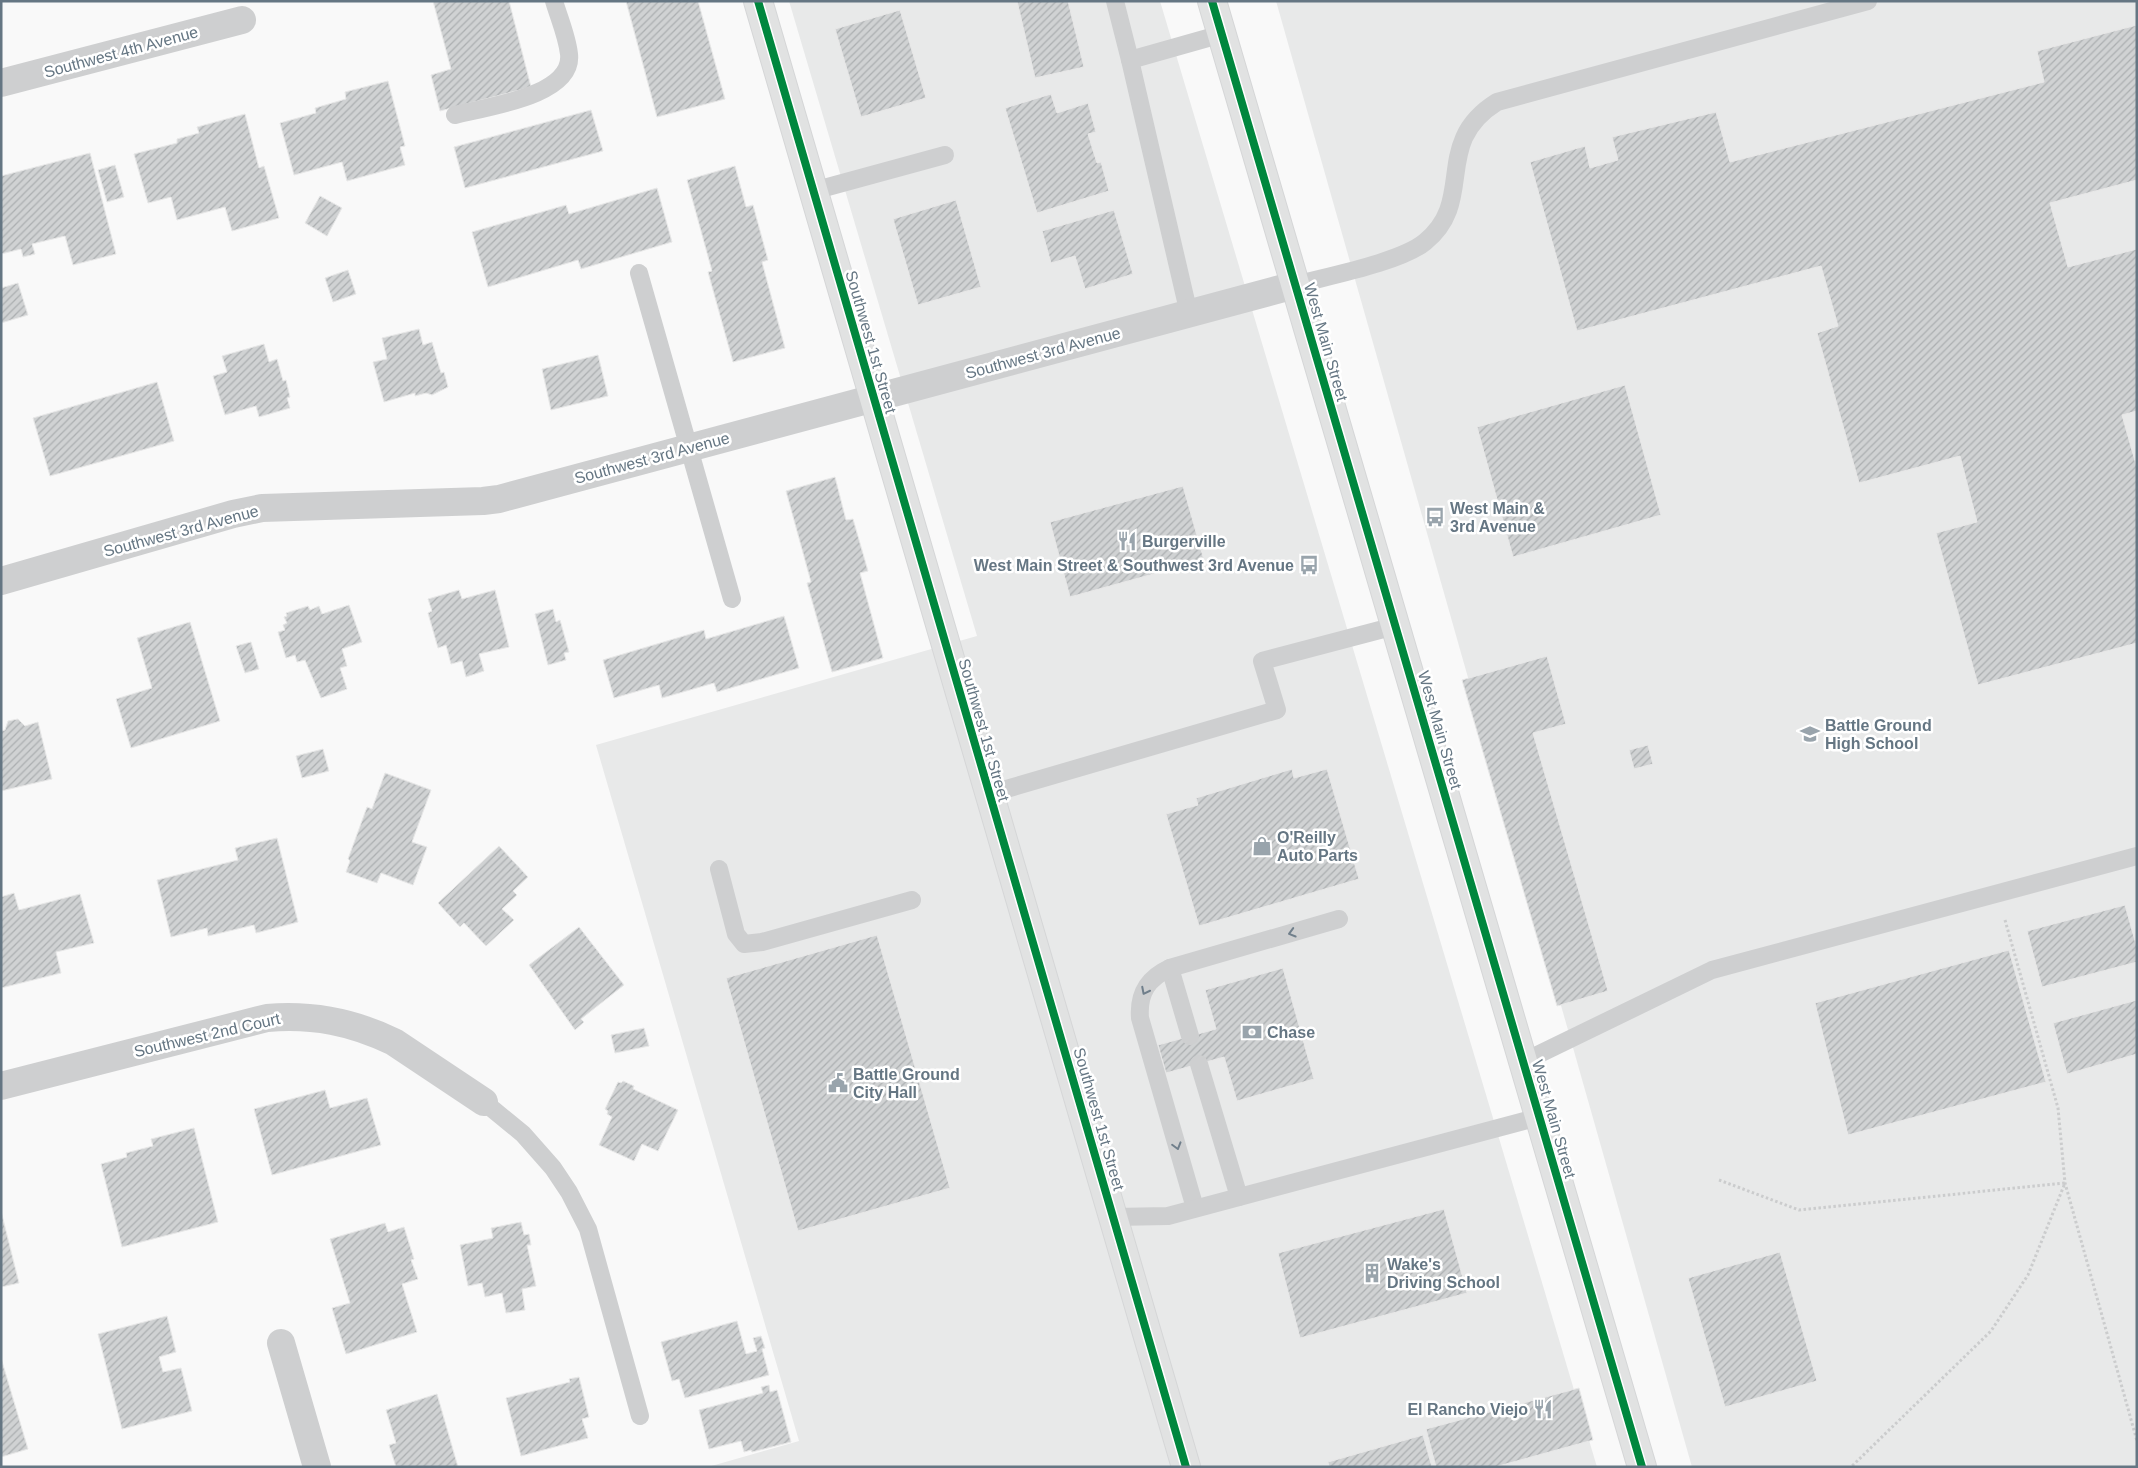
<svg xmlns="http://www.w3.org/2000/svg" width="2138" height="1468" font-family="Arial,sans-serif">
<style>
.built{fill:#e8e9e9}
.building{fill:url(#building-hatch);stroke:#e8e8e8}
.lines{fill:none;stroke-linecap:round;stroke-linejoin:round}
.secondary-casing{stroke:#d5d6d7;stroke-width:30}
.path{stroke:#cbcccd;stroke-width:3;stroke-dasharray:2.5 2.5;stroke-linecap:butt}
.lane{stroke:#cecfd0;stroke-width:18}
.street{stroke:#cecfd0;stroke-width:28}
.secondary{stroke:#e1e2e2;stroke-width:28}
.cycleway-casing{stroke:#fff;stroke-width:11}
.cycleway{stroke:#00873e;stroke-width:8}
.oneway{stroke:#707f8b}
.labels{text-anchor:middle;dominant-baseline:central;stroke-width:5;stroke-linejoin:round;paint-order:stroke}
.street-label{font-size:16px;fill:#657683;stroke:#fff}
.poi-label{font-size:16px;font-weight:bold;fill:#657683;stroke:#fff;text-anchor:start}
</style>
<defs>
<pattern id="building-hatch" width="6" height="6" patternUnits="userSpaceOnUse" patternTransform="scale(1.25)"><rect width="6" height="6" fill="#d0d2d3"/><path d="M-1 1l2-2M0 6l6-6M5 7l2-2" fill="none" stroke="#acafb1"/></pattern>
</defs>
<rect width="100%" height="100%" fill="#f9f9f9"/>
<!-- built -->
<g class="built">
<polygon points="789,1 1160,1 1597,1467 708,1467 799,1441 596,745 977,636"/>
<polygon points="1276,1 2137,1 2137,1467 1692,1467"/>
</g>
<!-- building -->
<g class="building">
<polygon points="433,1 509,1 531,87 440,111 431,75 451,69"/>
<polygon points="626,1 698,1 725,99 657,117"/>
<polygon points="1017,1 1068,1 1084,67 1035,78"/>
<polygon points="900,10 926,98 861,117 835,29"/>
<polygon points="2137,25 2137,180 2050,203 2068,267 2137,249 2137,411 2122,415 2137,468 2137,643 1978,685 1936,533 1977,522 1960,456 1859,483 1817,333 1838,326 1821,266 1577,331 1530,162 1585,146 1590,168 1618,160 1612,137 1716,112 1730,162 2044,82 2037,51"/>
<polygon points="388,81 405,146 400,147 405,165 347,181 342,162 294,175 280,123 316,113 315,108 346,99 345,92"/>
<polygon points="1051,94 1057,113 1088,103 1096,132 1088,134 1097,163 1101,162 1109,191 1037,213 1005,108"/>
<polygon points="591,110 603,151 465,188 454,147"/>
<polygon points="245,114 259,168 264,166 279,218 232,231 225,207 177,220 171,197 148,203 134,154 177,143 177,139 199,133 197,127"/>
<polygon points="90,153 116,254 73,265 65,236 32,244 35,254 23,257 21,249 1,254 1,176"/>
<polygon points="115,165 124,197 107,202 98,170"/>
<polygon points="735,166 746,207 753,205 768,260 762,262 785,348 733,362 708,272 712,271 687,180"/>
<polygon points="657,188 672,242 581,269 578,260 488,287 472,232 566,205 569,214"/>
<polygon points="320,196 342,208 327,236 305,223"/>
<polygon points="956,200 981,287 918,305 893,219"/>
<polygon points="1114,210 1133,274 1085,289 1075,256 1051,263 1042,231"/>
<polygon points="348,270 356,294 333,302 325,278"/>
<polygon points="18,283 28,315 1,323 1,288"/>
<polygon points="419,329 423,345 432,342 441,373 444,372 448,387 432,395 426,393 415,396 415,393 384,402 373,362 387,359 382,338"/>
<polygon points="264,344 269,362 277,359 283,381 286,380 290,397 287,398 290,408 259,417 256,406 225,415 213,376 227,372 222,356"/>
<polygon points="598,355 608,396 551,410 542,369"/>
<polygon points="157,382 174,441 50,476 33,418"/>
<polygon points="1625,385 1661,515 1513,557 1477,427"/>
<polygon points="835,477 846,520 853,519 868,571 860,573 883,658 832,672 807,583 811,582 786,491"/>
<polygon points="1183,486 1204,560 1070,597 1050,522"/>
<polygon points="459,590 462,599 495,590 509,647 479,654 484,671 466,677 462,661 451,664 446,645 438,648 428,613 432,611 428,599"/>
<polygon points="349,605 362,642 342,649 347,666 340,668 347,689 321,698 305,660 297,662 295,655 286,658 278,632 285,630 283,625 287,623 284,617 287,616 286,613 308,606 310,610 319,606 322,614"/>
<polygon points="553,609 556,622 560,620 569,652 564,653 566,660 548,665 535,614"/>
<polygon points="784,616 799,668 717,692 714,683 662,698 659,685 614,698 603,660 704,630 706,639"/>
<polygon points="190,622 220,721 131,748 116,699 152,688 137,638"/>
<polygon points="251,642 259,669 245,673 236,646"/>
<polygon points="1547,656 1566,724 1533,733 1608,991 1557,1006 1462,680"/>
<polygon points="18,719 25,726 38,722 52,779 1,791 1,731 5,730 8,721"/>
<polygon points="1648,745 1653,764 1634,769 1629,750"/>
<polygon points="323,749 329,771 302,778 296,756"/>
<polygon points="1292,769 1294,778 1327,769 1359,879 1199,926 1166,814 1198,805 1196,798"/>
<polygon points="385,773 431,790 412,842 427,847 413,885 381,873 377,883 346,872 350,861 348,859 367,807 372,809"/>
<polygon points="277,838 298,922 256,933 254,925 208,936 207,928 171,937 157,880 238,860 235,848"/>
<polygon points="499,846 528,877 513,891 517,895 502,909 514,920 486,946 464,923 460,927 438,903"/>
<polygon points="14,893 19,910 80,894 94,943 56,952 61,973 1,988 1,897"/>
<polygon points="2125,905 2137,948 2137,962 2042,987 2027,931"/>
<polygon points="579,927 624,985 581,1019 584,1022 575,1030 529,965"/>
<polygon points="877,935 950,1188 798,1231 726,978"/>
<polygon points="2009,950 2046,1082 1848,1135 1815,1003"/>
<polygon points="1283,968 1314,1079 1237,1101 1224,1057 1166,1073 1158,1045 1216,1029 1205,990"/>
<polygon points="2137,1000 2137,1054 2067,1074 2053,1023"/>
<polygon points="644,1028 649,1046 615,1053 611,1035"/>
<polygon points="623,1081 634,1086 633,1089 678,1110 658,1151 642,1144 634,1161 599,1145 612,1117 607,1114 608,1111 605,1109 618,1082 621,1083"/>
<polygon points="325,1090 330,1108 367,1098 381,1145 272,1175 254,1109"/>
<polygon points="194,1128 218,1222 122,1247 101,1164 127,1157 126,1153 153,1146 151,1139"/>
<polygon points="1444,1209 1467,1293 1300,1338 1278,1253"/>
<polygon points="1,1211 19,1283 1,1287"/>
<polygon points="521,1222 524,1235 529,1234 531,1245 527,1245 536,1286 522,1289 525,1310 506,1313 502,1293 485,1297 482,1283 468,1286 460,1245 493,1238 491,1228"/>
<polygon points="385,1223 388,1232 404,1227 414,1259 411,1260 418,1279 402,1284 417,1332 346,1354 332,1308 350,1303 330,1239"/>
<polygon points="1780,1252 1817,1381 1725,1407 1688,1278"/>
<polygon points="167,1316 176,1352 159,1357 163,1372 181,1368 192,1411 122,1429 98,1334"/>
<polygon points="737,1321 746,1354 757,1351 753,1338 761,1336 765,1348 762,1349 769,1375 685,1398 679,1379 672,1381 661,1342"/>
<polygon points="1,1358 28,1449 1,1457"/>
<polygon points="579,1377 589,1417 582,1419 588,1438 521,1456 506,1398 570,1382 569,1379"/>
<polygon points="769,1385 770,1392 777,1390 791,1442 752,1452 751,1450 744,1452 741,1441 709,1449 699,1410 763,1393 761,1387"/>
<polygon points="1579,1388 1593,1440 1495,1467 1436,1467 1426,1429"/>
<polygon points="437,1394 458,1467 396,1467 389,1445 396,1443 386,1410"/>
<polygon points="1423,1435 1432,1467 1329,1467 1328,1462"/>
</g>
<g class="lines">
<defs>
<g id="secondary">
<polyline points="758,1 1186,1467"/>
<polyline points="1212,1 1642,1467"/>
</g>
</defs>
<!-- secondary casing -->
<use href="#secondary" class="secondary-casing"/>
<!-- path -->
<g class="path">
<polyline points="2005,920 2058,1108 2065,1183 2137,1441"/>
<polyline points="1719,1180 1799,1210 2065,1183 2028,1275 1991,1331 1851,1467"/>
</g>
<!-- lane -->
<g class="lane">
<polyline points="1115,1 1130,60"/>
<path d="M455,115C486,107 574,96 569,54C567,36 559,18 554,1"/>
<polyline points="813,191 945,155"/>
<polyline points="639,273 732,599"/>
<path d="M1295,285C1328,276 1401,262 1425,242C1477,200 1431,143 1497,102L1868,1"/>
<polyline points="1189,314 1130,60 1222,34"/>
<polyline points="989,794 1277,710 1262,661 1395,626"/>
<polyline points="719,869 736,934 744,944 762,942 912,900"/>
<polyline points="1170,968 1190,1036"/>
<polyline points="1523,1062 1712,970 2137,856"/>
<polyline points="1199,1064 1239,1197"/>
<polyline points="484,1102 523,1134 553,1168 569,1192 588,1229 640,1416"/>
<path d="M1195,1208L1140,1018C1138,993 1148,978 1170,968L1339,919"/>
<polyline points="1114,1217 1168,1216 1539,1117"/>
</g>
<!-- street -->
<g class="street">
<polyline points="1,83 242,20"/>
<polyline points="1,581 233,514 262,508 483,501 499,499 1295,285"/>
<path d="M1,1086L267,1018C313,1014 353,1022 394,1042L484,1102"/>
<polyline points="281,1343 317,1467"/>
</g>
<!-- secondary -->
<use href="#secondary" class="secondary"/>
<defs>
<g id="cycleway">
<polyline points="758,1 1186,1467"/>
<polyline points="1212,1 1642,1467"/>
</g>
</defs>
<!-- cycleway casing -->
<use href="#cycleway" class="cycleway-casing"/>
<!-- cycleway -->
<use href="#cycleway" class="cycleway"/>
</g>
<!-- one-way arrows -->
<defs><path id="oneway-chevron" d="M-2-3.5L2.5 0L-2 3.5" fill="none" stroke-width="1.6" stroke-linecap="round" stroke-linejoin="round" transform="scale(1.25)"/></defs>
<g class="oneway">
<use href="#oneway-chevron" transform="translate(1292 933) rotate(164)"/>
<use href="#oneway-chevron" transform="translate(1145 991) rotate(117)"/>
<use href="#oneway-chevron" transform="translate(1177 1146) rotate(74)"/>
</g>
<!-- icons -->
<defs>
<symbol id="bus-bare" viewBox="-9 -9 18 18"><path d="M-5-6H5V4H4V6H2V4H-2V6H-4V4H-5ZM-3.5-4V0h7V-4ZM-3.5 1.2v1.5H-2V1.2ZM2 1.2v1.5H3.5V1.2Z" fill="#99a4ac" stroke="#fff" stroke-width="2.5" paint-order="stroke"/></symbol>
<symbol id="restaurant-bare" viewBox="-9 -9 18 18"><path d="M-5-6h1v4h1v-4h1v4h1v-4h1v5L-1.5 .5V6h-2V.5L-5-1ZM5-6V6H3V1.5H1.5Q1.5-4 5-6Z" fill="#99a4ac" stroke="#fff" stroke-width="2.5" paint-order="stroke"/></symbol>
<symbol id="school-bare" viewBox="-9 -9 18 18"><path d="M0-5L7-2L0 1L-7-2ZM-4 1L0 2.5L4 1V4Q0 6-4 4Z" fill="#99a4ac" stroke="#fff" stroke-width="2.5" paint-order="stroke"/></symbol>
<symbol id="shop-bare" viewBox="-9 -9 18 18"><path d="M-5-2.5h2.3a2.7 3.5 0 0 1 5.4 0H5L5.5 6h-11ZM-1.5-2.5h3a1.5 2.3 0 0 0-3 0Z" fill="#99a4ac" stroke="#fff" stroke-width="2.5" paint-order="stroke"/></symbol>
<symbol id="bank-bare" viewBox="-9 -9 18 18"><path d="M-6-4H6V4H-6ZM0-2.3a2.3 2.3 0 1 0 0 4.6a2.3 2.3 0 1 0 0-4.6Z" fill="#99a4ac" stroke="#fff" stroke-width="2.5" paint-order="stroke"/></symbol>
<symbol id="civic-bare" viewBox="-9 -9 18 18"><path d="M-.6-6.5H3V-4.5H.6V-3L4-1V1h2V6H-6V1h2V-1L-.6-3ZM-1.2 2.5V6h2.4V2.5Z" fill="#99a4ac" stroke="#fff" stroke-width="2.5" paint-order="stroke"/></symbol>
<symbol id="building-bare" viewBox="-9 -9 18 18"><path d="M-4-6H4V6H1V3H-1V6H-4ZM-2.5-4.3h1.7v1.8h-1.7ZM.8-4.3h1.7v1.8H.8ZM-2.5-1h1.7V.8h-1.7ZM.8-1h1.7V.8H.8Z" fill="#99a4ac" stroke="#fff" stroke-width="2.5" paint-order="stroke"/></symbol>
</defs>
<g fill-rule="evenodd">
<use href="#bus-bare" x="1421" y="503" width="28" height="28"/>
<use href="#restaurant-bare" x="1113" y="527" width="28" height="28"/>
<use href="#bus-bare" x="1295" y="551" width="28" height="28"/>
<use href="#school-bare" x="1796" y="720" width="28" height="28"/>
<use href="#shop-bare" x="1248" y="832" width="28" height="28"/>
<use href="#bank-bare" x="1238" y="1018" width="28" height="28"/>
<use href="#civic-bare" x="824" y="1069" width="28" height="28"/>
<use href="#building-bare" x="1358" y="1259" width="28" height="28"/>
<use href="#restaurant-bare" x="1529" y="1395" width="28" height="28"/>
</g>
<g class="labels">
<!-- street labels -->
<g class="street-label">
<text transform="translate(121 52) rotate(-15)">Southwest 4th Avenue</text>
<text transform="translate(871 342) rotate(74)">Southwest 1st Street</text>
<text transform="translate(1326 342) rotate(74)">West Main Street</text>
<text transform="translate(1043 353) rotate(-15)">Southwest 3rd Avenue</text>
<text transform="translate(652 458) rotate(-15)">Southwest 3rd Avenue</text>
<text transform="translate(181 531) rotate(-15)">Southwest 3rd Avenue</text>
<text transform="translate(984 730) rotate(74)">Southwest 1st Street</text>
<text transform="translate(1440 730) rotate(74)">West Main Street</text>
<text transform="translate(207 1035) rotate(-13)">Southwest 2nd Court</text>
<text transform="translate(1099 1119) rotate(74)">Southwest 1st Street</text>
<text transform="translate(1554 1119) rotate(74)">West Main Street</text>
</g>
<!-- poi labels -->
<g class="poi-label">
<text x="1450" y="508">West Main &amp;<tspan x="1450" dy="18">3rd Avenue</tspan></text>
<text x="1142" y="541">Burgerville</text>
<text x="1294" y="565" text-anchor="end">West Main Street &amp; Southwest 3rd Avenue</text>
<text x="1825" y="725">Battle Ground<tspan x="1825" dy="18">High School</tspan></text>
<text x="1277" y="837">O'Reilly<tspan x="1277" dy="18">Auto Parts</tspan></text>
<text x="1267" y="1032">Chase</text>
<text x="853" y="1074">Battle Ground<tspan x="853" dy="18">City Hall</tspan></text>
<text x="1387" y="1264">Wake's<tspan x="1387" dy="18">Driving School</tspan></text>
<text x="1528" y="1409" text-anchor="end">El Rancho Viejo</text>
</g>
</g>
<!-- border -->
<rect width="2138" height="1468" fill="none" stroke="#657683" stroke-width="5"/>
</svg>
